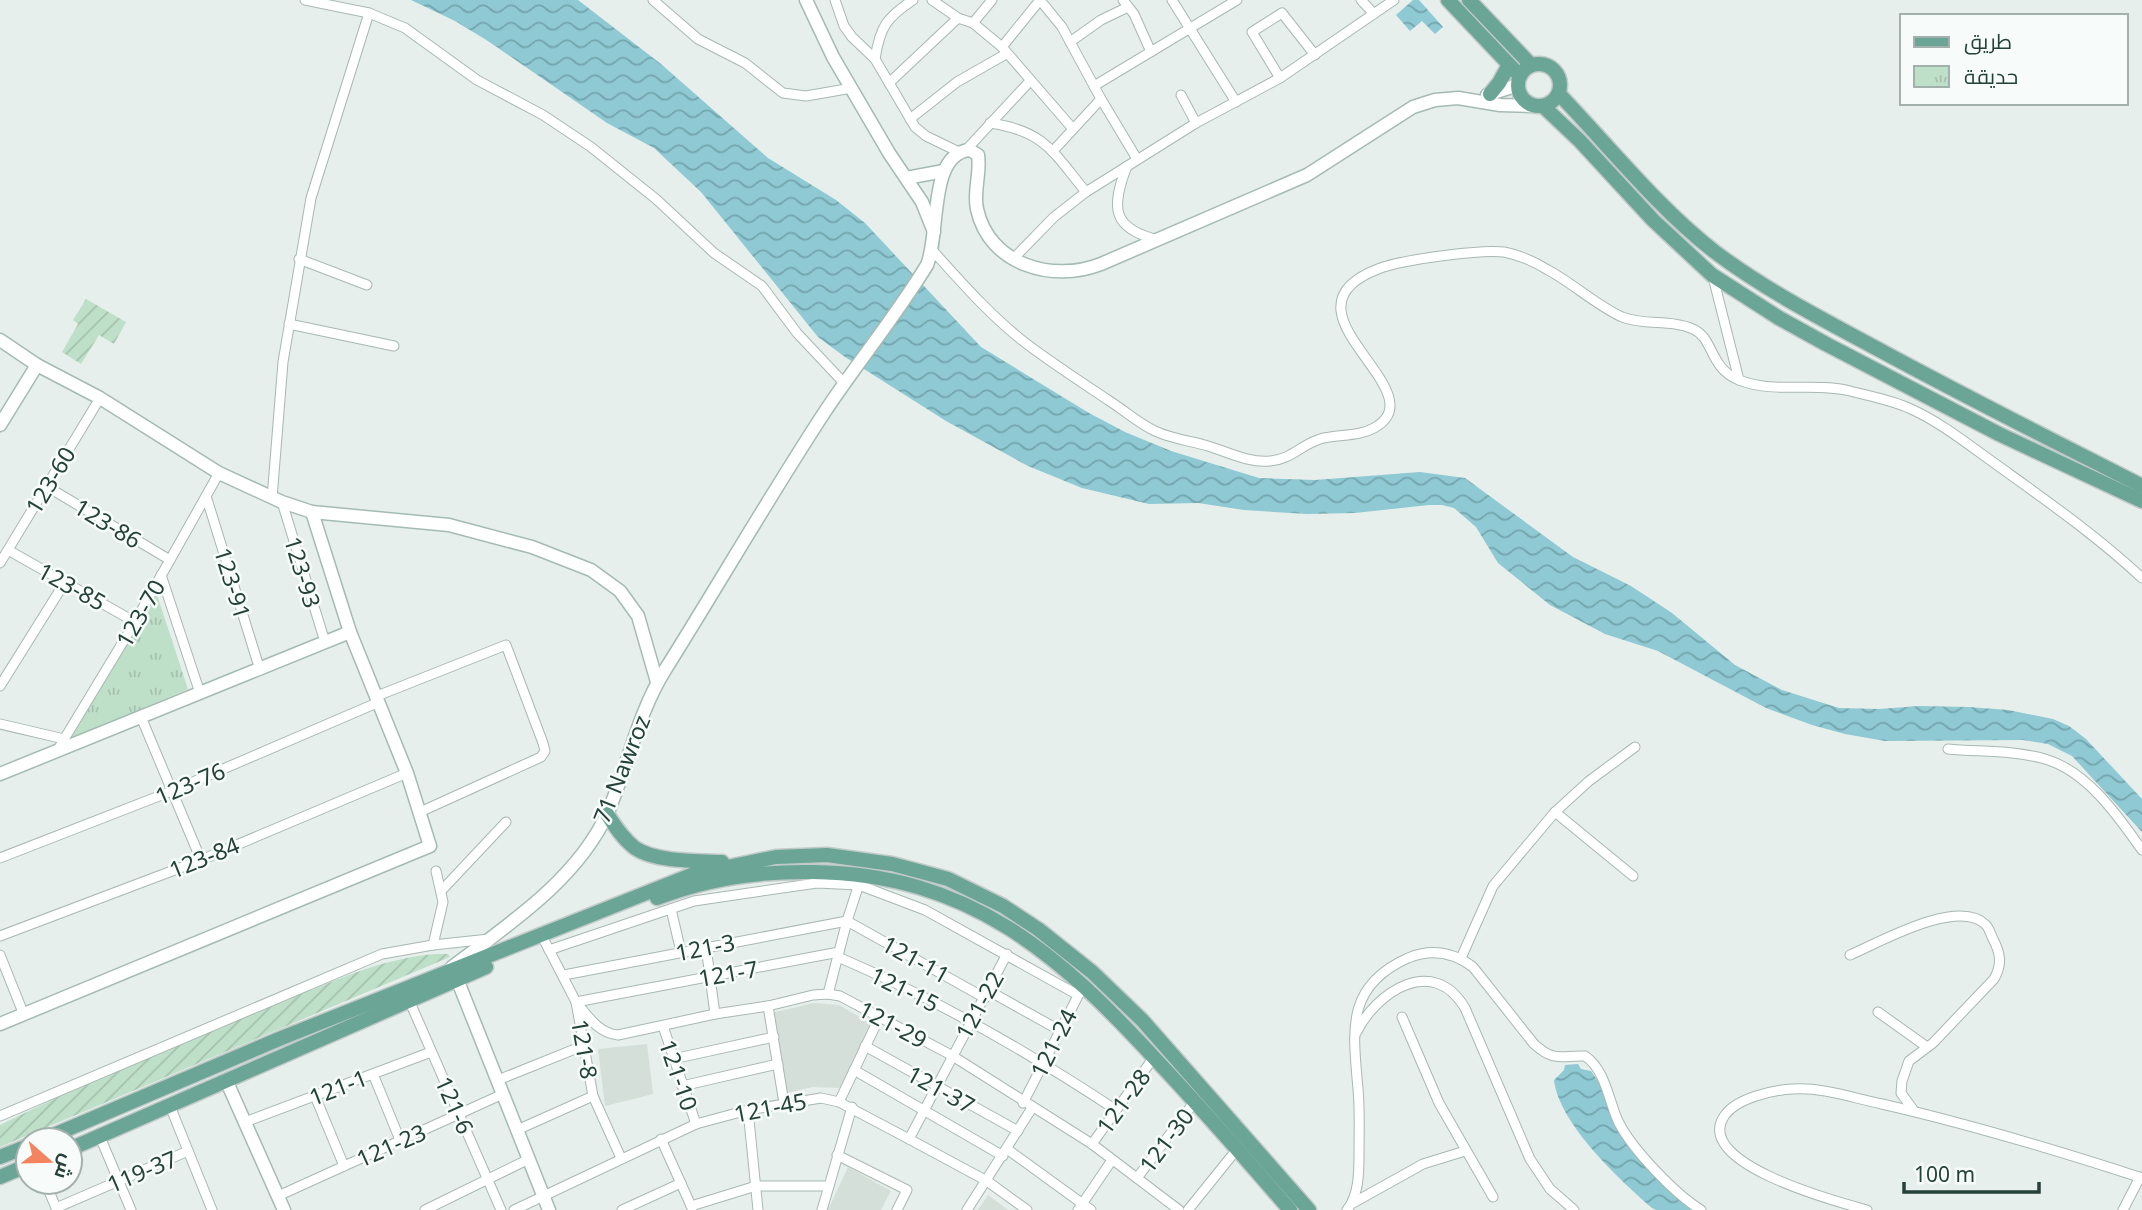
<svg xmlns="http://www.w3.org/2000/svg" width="2142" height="1210" font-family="'Noto Sans',Cairo,sans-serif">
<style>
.built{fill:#d4dfda}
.park{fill:url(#park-tufts)}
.garden{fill:url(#garden-furrows)}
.water{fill:url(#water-waves)}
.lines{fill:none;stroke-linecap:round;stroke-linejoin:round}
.street-casing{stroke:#a8b8b2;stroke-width:11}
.secondary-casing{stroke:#a4bbb3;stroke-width:15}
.primary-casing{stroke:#c2cac8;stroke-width:17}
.street{stroke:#fff;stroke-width:9}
.secondary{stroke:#fff;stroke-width:12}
.primary{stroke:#6aa596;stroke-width:14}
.labels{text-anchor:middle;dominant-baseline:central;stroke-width:5;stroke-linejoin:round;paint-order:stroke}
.street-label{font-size:23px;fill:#24423a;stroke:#f7fbf9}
</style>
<defs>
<pattern id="park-tufts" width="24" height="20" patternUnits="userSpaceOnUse" patternTransform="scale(1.75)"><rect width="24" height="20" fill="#bfe0c8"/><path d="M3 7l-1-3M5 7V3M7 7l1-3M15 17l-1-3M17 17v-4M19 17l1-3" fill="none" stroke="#a4c1ad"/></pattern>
<pattern id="garden-furrows" width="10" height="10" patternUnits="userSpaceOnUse" patternTransform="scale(1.75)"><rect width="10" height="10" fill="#bfe0c8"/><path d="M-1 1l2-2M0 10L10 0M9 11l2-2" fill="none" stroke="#a4c1ad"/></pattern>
<pattern id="water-waves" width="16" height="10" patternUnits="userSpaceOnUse" patternTransform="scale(1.75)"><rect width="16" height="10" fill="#8ec9d4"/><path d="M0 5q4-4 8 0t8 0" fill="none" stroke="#74a5ad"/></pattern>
</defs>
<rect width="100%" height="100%" fill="#e6efeb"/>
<!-- built -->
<g class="built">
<polygon points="814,1003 839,1005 870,1023 841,1088 813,1087 786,1093 771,1013"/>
<polygon points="647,1044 653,1094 605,1106 598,1049"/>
<polygon points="848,1167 891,1191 881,1210 828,1210"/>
<polygon points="988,1195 1008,1210 978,1210"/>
</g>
<!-- park -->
<polygon class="park" points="157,595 188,689 70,739"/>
<!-- garden -->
<g class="garden">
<polygon points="86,299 126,322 114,344 99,335 81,364 62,352 78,324 73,320"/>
<path d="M435,954H448L450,957L0,1147V1125C95,1078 194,1034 293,997C340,979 384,958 435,954Z"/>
</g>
<!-- water -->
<g class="water">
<polygon points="411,0 578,0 661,64 768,158 836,200 865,223 981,347 1089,413 1125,432 1171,451 1259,478 1315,480 1420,472 1465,478 1573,557 1631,586 1672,613 1735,665 1782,690 1839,708 1879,709 1919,706 1969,707 2008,710 2053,719 2069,726 2086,739 2142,799 2142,832 2072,756 2048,744 2023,740 1885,741 1845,734 1812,725 1766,708 1658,651 1605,634 1550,605 1498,563 1476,527 1454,508 1442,505 1429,505 1355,513 1307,514 1244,510 1198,503 1149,504 1082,488 1028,466 946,421 845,357 818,337 701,192 654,148 607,123 488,41 455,21"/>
<polygon points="1413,0 1419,0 1443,27 1435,34 1422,21 1410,31 1396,15"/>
<path d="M1578,1064L1581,1069L1591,1071C1611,1098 1622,1132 1641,1160C1654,1179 1673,1195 1691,1210H1656L1652,1208C1620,1180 1559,1124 1554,1080L1564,1070L1565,1065Z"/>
</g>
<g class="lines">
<defs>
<g id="street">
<polyline points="305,0 369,13 405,28 477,80 543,115 591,147 656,199 714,253 762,286 797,333 844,383"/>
<polyline points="653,0 698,39 745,63 783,93 806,96 852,88"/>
<polyline points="835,0 844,26 852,37 875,59 915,127 926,136 959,152"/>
<polyline points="932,0 958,18 973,23 1002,47 1073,129"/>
<polyline points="1040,0 1062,27 1101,99 1137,159"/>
<polyline points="1123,0 1134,14 1151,52"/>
<polyline points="1172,0 1236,102"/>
<polyline points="1361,0 1374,14"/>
<polyline points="973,23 992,0"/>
<polyline points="1070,42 1101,20 1128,7"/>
<polyline points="1002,47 1040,0"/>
<path d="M875,59C880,27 886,18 913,0"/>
<polyline points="1280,78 1252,32 1282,13 1315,55"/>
<polyline points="889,83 958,18"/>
<polyline points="1094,86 1237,0"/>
<polyline points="1181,95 1196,123"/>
<polyline points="910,119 957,82 1006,54"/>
<path d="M990,123C1045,131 1053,152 1086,192"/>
<polyline points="966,150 1030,81"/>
<polyline points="1053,151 1101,99"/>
<path d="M1127,166C1111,207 1111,229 1159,240"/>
<path d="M933,251C962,283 990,315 1023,341C1050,362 1080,381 1108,400C1124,410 1138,423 1155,431C1172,439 1191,441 1208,446C1228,452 1248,463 1270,461C1292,459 1301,445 1320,439C1338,434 1358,437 1374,428C1441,391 1269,311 1378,269C1400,260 1481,249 1504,252C1520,255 1535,262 1548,270C1574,284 1596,305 1622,317C1644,326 1671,319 1693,329C1714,338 1709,368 1739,380C1774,394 1814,382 1850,391C1869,396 1892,400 1911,409C1942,423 1970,446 1997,465C2047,501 2097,536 2142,578"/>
<polyline points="299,259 367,285"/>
<polyline points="1013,259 1054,217 1086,192 1196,123 1280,78 1394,0"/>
<polyline points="1713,277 1739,380"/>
<polyline points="289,324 394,346"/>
<polyline points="46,486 170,560"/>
<polyline points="206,496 260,670"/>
<polyline points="272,498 283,362 311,198 369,13"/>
<polyline points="282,502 325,642"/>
<polyline points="8,550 135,622"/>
<polyline points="0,563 100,398"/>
<polyline points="161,575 200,693"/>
<polyline points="0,686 65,582"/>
<polyline points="377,696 506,645 543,743 545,751 541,757 420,812"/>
<polyline points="141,717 201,860"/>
<polyline points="0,724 64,739"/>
<path d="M1948,749C1979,752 2014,750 2045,759C2087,771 2118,816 2142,850"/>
<polyline points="57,751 135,622 219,473"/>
<polyline points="1555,812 1633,876"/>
<polyline points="0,858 172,791 379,702"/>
<polyline points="442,890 506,822"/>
<polyline points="671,909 681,952"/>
<polyline points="0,936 201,860 407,773"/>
<polyline points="545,942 576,1002 593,1096 621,1158"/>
<polyline points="433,945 443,902 436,871"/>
<polyline points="706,947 715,1014"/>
<polyline points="549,950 694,901 817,883 859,885 925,910 1078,995"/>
<path d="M839,952L576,1002C588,1016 598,1033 618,1035L715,1014L768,1006L813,995L828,994L840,996L951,1055L1092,1144L1179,1210"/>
<polyline points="0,955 24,1015"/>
<path d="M1850,955C1880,942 1959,897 1986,925C1989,928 1991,935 1993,939C2001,954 2002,965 1994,979L1933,1043L1909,1061L1902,1081L1901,1093L1914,1111"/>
<path d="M838,957C936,999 1027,1051 1116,1110"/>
<polyline points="1461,958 1493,886 1555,812 1589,781 1635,747"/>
<polyline points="564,975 847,921 985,998"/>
<polyline points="989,991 1059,1030"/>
<polyline points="828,994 847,921 860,881"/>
<polyline points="409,1000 501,1210"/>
<polyline points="768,1006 784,1103"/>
<polyline points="1878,1012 1927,1047"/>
<polyline points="1402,1017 1439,1103 1493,1197"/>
<polyline points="663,1026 696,1124"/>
<path d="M1356,1033C1376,992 1433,954 1465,1008L1530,1159L1550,1189L1574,1210"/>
<polyline points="865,1046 1018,1131"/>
<polyline points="673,1059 774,1037"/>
<polyline points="854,1070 1003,1156"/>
<polyline points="373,1074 400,1140"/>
<polyline points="498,1080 585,1045"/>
<polyline points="682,1086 778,1064"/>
<polyline points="315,1096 344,1166"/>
<polyline points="839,1102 880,1016"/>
<polyline points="1023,1103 1080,992"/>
<polyline points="170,1106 212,1210"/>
<polyline points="748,1110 758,1210"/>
<polyline points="0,1116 382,954 433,945 489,939"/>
<polyline points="245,1122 431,1052"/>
<polyline points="517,1130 593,1096"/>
<polyline points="100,1137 131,1210"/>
<polyline points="661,1139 692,1208"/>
<polyline points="909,1139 1007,954"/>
<polyline points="1092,1144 1154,1057"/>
<polyline points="1007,1149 1091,1210"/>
<polyline points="837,1155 907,1190 897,1210"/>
<polyline points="1137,1178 1195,1101"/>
<polyline points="45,1182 57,1210"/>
<polyline points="278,1196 503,1094"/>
<polyline points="1353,1203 1423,1164 1465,1151"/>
<polyline points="691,1206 756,1186 829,1186"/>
<polyline points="56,1208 188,1151"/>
<polyline points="425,1210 529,1159"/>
<polyline points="514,1210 696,1124 748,1110 821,1098 839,1102 909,1139 987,1181 1027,1210"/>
<polyline points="622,1210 681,1183"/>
<polyline points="822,1210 852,1107"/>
<polyline points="967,1210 1032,1108"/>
<polyline points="1078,1210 1112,1160"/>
<polyline points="1188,1210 1238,1148"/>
<path d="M1347,1210C1359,1195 1359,1172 1359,1154C1359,1132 1360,1111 1358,1089C1353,1031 1345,986 1408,958C1432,948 1453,952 1473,967L1534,1044C1555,1063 1561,1055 1585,1056C1606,1070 1609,1103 1619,1123C1633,1150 1675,1194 1701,1210"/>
<path d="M1867,1210C1838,1202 1690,1163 1725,1115C1737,1098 1773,1090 1793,1089C1822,1087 1853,1098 1882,1104C1969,1124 2056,1150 2142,1178"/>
<polyline points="2123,1210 2140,1177"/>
</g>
<g id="secondary">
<polyline points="806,0 833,57 889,153 922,202 934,232"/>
<polyline points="1487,95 1518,85"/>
<polyline points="906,178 944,171"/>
<polyline points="0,340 37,365 100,398 219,473 282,502 312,512 449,525 532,547 591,570 620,591 638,616 657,682"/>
<polyline points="0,425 37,365"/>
<polyline points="0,774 350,632"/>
<path d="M452,967C508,925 578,879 608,812C628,765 638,713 665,670C719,584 769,497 824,413C857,363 896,316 927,265C940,235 928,153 970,150L978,155C981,173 973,191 977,209C989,265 1053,283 1101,264L1307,175L1413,107L1435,100L1458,98L1500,105L1537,106"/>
<polyline points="457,979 549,1210"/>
<polyline points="0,1024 430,846 407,773 350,632 312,512"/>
<polyline points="226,1080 284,1210"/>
</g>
<g id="primary">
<polyline points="1448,0 1520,76"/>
<polyline points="1469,0 1531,65"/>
<circle cx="1539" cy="85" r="21"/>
<polyline points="1490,94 1499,83 1509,65"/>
<path d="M1559,94C1608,145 1659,209 1715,252C1764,289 1820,318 1874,347C1962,395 2052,440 2142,486"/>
<polyline points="1543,106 1580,141 1653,220 1712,275 1779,318 1826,344 1999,434 2142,501"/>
<path d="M607,814C615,826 623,839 635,848C655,862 698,861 722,862"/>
<path d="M657,898C706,879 761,871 813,872C970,874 1059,954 1159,1063C1204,1111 1247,1160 1290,1210"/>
<polyline points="42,1140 279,1039 694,874 776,857 827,855 892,864 948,879 1003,906 1038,929 1092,972 1142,1020 1309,1210"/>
<polyline points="70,1149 486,967"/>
<polyline points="0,1157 28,1146"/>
<polyline points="0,1177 28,1165"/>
</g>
</defs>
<!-- street casing -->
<use href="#street" class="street-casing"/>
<!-- secondary casing -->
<use href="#secondary" class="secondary-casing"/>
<!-- primary casing -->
<use href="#primary" class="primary-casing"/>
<!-- street -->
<use href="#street" class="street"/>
<!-- secondary -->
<use href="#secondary" class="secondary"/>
<!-- primary -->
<use href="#primary" class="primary"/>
</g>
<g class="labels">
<!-- street labels -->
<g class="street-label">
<text transform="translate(50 480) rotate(-59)">123-60</text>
<text transform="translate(108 523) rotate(31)">123-86</text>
<text transform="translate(303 572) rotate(73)">123-93</text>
<text transform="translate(233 583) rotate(73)">123-91</text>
<text transform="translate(72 586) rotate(29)">123-85</text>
<text transform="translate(140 613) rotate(-60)">123-70</text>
<text transform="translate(621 769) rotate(-68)">71 Nawroz</text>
<text transform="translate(190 783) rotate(-23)">123-76</text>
<text transform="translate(204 857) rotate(-22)">123-84</text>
<text transform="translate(705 947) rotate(-11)">121-3</text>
<text transform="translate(916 959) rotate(29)">121-11</text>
<text transform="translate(728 973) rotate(-10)">121-7</text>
<text transform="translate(905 989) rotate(26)">121-15</text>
<text transform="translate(979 1005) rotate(-61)">121-22</text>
<text transform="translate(893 1024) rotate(28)">121-29</text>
<text transform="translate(1053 1043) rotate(-63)">121-24</text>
<text transform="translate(585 1049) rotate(80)">121-8</text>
<text transform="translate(679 1075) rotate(71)">121-10</text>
<text transform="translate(338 1087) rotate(-21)">121-1</text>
<text transform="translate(941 1089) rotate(29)">121-37</text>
<text transform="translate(1123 1101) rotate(-54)">121-28</text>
<text transform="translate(455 1105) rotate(66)">121-6</text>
<text transform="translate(770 1107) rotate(-11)">121-45</text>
<text transform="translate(1166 1140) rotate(-53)">121-30</text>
<text transform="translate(391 1145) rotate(-24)">121-23</text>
<text transform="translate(142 1171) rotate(-23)">119-37</text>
</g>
</g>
<!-- legend -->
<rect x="1900" y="14" width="228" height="91" fill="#f7fbf9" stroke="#a3b1ad" stroke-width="2"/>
<rect x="1914" y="37" width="35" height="10" fill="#6aa596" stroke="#a3b1ad" stroke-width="2"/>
<text x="1964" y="49" font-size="21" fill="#24423a">طريق</text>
<rect x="1914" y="66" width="35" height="21" fill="url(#park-tufts)" stroke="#a3b1ad" stroke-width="2"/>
<text x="1964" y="84" font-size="21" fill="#24423a">حديقة</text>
<!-- north arrow -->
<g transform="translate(49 1161) rotate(110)"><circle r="33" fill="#f7fbf9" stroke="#a3b1ad" stroke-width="2"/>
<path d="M0-5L12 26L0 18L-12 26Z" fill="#f4845f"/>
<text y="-10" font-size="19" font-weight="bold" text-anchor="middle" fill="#24423a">ش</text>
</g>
<!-- scale -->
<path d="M1904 1182v10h135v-10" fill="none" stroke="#24423a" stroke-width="3.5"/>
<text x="1914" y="1182" font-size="21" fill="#24423a" stroke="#f7fbf9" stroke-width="5" paint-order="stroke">100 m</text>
</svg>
